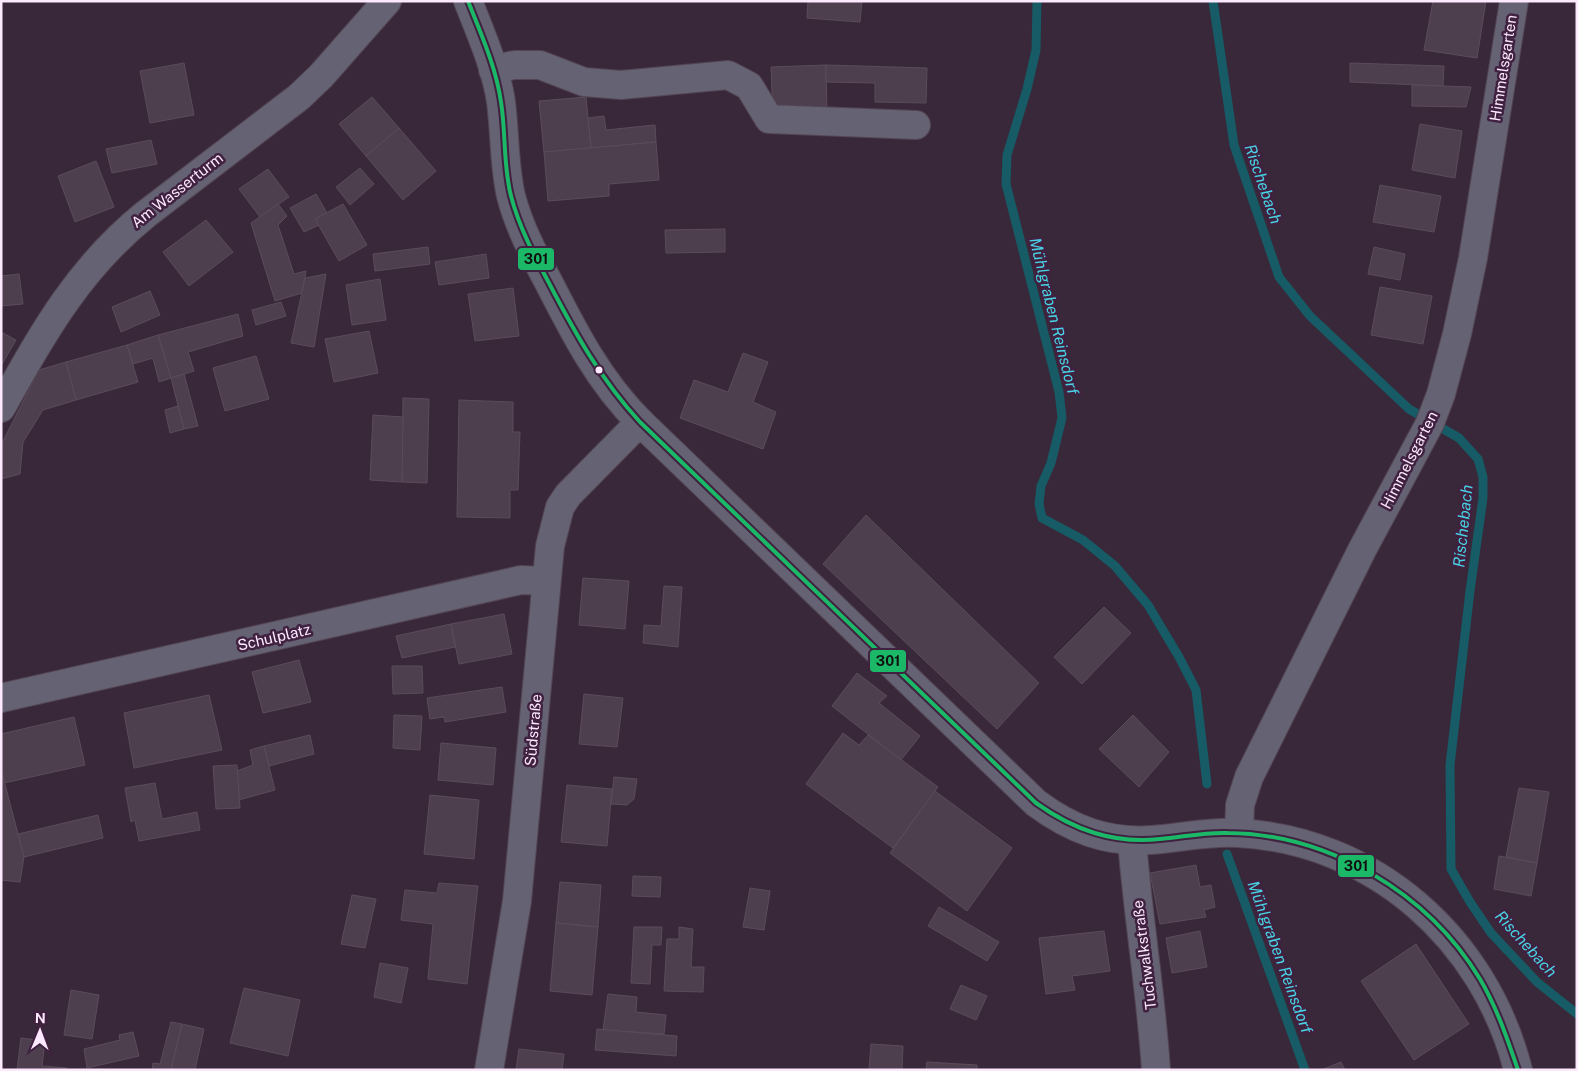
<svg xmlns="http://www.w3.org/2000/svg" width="1578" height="1071" font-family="'Public Sans',sans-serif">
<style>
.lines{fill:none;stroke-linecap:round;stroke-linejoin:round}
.stream{stroke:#165b65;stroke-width:9}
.building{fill:#4d3f4d;stroke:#5b4c5b}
.minor-casing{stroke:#534553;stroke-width:30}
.minor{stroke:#646273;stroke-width:28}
.bus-1-casing{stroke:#402140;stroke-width:8}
.bus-1{stroke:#1ab867;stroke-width:4}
.bus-dot{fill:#fde9fd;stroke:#402140;stroke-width:2}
.labels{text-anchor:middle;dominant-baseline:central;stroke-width:5;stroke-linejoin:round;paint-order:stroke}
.street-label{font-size:15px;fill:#fde9fd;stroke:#402140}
.water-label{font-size:16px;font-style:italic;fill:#48d3e4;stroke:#402140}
.line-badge{stroke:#402140;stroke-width:2}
.pale-badge-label{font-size:14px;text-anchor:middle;font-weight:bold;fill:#111}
</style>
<rect width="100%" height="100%" fill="#392839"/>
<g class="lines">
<!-- stream -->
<g class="stream">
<polyline points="1037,1 1036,50 1027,89 1007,155 1006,184 1059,392 1062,418 1051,463 1041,486 1039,504 1042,518 1083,540 1115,566 1148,605 1179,657 1196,690 1207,784"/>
<polyline points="1213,1 1234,145 1279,277 1310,316 1409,409 1459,438 1478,459 1483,477 1483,498 1470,591 1450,765 1451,869 1470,902 1491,933 1537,982 1577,1014"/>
<polyline points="1227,854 1305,1070"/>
</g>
</g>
<!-- building -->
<g class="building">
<polygon points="808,1 862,1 860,22 807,18"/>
<polygon points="1433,1 1486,1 1477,58 1424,50"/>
<polygon points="184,63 194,115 150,123 140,71"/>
<polygon points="1350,63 1444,66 1443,86 1350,82"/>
<polygon points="826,65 827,113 773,114 771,67"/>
<polygon points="826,65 927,68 926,103 875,102 875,83 826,82"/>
<polygon points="1412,85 1443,86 1471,87 1466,107 1412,106"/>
<polygon points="372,97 399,128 366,156 339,124"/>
<polygon points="586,97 591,148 544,152 539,101"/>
<polygon points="604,116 606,130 655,125 656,142 591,148 588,118"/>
<polygon points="1420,124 1462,131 1455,178 1412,170"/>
<polygon points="399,128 436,171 403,200 366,156"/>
<polygon points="151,140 157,164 112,173 106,149"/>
<polygon points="656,142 659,180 609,184 609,196 548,201 544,152"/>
<polygon points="96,161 114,207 75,222 58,176"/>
<polygon points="360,168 374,184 350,205 336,187"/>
<polygon points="268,169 289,197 260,217 239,189"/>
<polygon points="1380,185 1441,196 1434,232 1373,222"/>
<polygon points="316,194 327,213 315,219 319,225 304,232 290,208"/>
<polygon points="278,204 287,216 278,225 294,274 306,271 302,293 275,301 251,223"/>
<polygon points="343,204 367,245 339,261 315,219"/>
<polygon points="206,220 233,252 189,286 163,252"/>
<polygon points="725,229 725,252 666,253 665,230"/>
<polygon points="428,247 430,264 375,271 373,254"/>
<polygon points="1374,247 1405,254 1400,280 1368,274"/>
<polygon points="486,254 489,278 439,285 435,262"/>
<polygon points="19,274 23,304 1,306 1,276"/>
<polygon points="326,274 314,347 291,343 305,278"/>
<polygon points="380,279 386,320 352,325 346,285"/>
<polygon points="1380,287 1432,296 1423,344 1371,335"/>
<polygon points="513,288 519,336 475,341 468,294"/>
<polygon points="150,291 160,315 121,332 112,307"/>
<polygon points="281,302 286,316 256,325 252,310"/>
<polygon points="238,314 243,336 188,352 194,371 171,378 158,335"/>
<polygon points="369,331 378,373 334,382 325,339"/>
<polygon points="1,332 16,340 1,366"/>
<polygon points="158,335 171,378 159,382 153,358 133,364 127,345"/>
<polygon points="127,345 138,382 76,400 66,362"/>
<polygon points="743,353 768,362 753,402 776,412 763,449 680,418 694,380 728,392"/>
<polygon points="256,356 269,399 225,411 213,368"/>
<polygon points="66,362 76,400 43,410 23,442 20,474 1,479 1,445 39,370"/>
<polygon points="184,374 198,426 184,429 171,378"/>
<polygon points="403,398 429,399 427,483 402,482"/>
<polygon points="459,400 513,402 513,432 520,432 518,490 510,490 510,518 457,517"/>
<polygon points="178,406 184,429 170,433 165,410"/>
<polygon points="373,415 403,417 402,482 370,480"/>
<polygon points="866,515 1039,683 997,729 823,564"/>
<polygon points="583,578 629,581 625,629 579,625"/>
<polygon points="664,586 682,587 678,647 643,643 644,625 661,626"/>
<polygon points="1104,607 1131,633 1082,684 1054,657"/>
<polygon points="504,614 512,654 459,664 451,624"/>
<polygon points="451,624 455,647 402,658 396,636"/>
<polygon points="299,660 311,702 263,713 252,672"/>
<polygon points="392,666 422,666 423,693 393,694"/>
<polygon points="857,673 887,696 879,703 920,736 901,760 832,706"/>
<polygon points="502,687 506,712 445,722 444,717 430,719 427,698"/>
<polygon points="584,694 623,698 617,747 579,744"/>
<polygon points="209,695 222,750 134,768 124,713"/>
<polygon points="394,715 422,716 420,750 393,748"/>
<polygon points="1133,715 1169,752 1139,787 1099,749"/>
<polygon points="74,717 85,765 4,783 1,769 1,734"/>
<polygon points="843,733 859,745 868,735 938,787 893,848 806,784"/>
<polygon points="310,735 314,754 269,766 264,746"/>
<polygon points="441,743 496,748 493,785 438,780"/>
<polygon points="264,746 275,790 239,800 237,771 253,765 250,750"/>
<polygon points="237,765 240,808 216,809 213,766"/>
<polygon points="1,769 24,857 20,882 1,880"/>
<polygon points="614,777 637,779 634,799 627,805 611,804"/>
<polygon points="155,783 162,819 197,812 200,830 139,841 135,820 131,822 125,788"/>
<polygon points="567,785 612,789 607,846 561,842"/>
<polygon points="1519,788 1549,792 1537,863 1506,857"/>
<polygon points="935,791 1012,848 967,911 890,853"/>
<polygon points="430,795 479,800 474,859 424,854"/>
<polygon points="98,815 103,838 24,857 18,834"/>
<polygon points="1499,856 1537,863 1531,896 1494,889"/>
<polygon points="1196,865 1200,887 1211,885 1215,907 1204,910 1206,917 1160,924 1150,873"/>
<polygon points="633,876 661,877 660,897 632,896"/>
<polygon points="560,882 601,885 598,927 556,923"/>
<polygon points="439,883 478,886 467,984 428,979 433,924 401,920 405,890 437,893"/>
<polygon points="750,888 770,891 764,930 743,927"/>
<polygon points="352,895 376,899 365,948 341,944"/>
<polygon points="939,907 999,942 987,961 928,926"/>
<polygon points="556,923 598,927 592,995 550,991"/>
<polygon points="634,927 662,927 661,945 652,945 650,984 631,983"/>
<polygon points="679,927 693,929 691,967 704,967 703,992 664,991 667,939 679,939"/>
<polygon points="1104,931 1110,971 1072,976 1075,990 1046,994 1039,938"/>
<polygon points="1200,931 1207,967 1172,973 1166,938"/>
<polygon points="1416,944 1469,1024 1414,1060 1361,981"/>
<polygon points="380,963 408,968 401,1003 374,997"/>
<polygon points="961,985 987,996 976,1020 950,1009"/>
<polygon points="244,988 300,1000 288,1056 230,1043"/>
<polygon points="71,990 99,995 92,1039 64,1035"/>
<polygon points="608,994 637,997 636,1012 666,1015 664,1034 603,1030"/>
<polygon points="171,1022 182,1024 171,1070 152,1070 153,1063 160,1064"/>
<polygon points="182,1024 204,1029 195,1070 171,1070"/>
<polygon points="597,1029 677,1036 676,1056 595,1050"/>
<polygon points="133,1032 139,1056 87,1068 84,1049 120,1040 119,1035"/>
<polygon points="21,1038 45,1041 42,1066 67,1068 67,1070 17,1070"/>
<polygon points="871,1044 903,1046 902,1070 869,1070"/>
<polygon points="519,1049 564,1054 562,1070 516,1070"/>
<polygon points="927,1062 977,1065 977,1070 926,1070"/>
<polygon points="1341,1062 1345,1070 1321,1070"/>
</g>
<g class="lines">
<defs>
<g id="minor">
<path d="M468,1C481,34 496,68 501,102C505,133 504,166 511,196C519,227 534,255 549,283C575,334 599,381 640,422L1036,803C1071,829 1106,843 1151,840C1180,838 1209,831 1238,833C1374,840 1485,939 1518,1070"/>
<polyline points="493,70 514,65 540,65 584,82 621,85 728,75 749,86 769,119 916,125"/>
<path d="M1,408C43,333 78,269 146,214L299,97L321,76L387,1"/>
<polyline points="1,698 521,580 546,581"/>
<polyline points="1239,833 1240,805 1249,777 1362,550 1430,423 1441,394 1457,334 1473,258 1514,1"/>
<path d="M1132,841C1138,917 1151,993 1156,1070"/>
<polyline points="489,1070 517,901 550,546 560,507 568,495 640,422"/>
</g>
</defs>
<!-- minor casing -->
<use href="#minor" class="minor-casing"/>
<!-- minor -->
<use href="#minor" class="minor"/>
<defs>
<path id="bus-1" d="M468,1C481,34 496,67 501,102C506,133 503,165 511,196C519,227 534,255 549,283C575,333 601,380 640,422L1036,803C1074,830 1113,844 1160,839C1183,837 1205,832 1228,833C1329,834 1428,893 1480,979C1497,1008 1507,1038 1518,1070"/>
</defs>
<!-- bus-1 casing -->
<use href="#bus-1" class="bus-1-casing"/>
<!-- bus-1 -->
<use href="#bus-1" class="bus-1"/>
</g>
<!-- markers -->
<circle class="bus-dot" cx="599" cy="370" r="4.5"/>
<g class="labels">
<!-- street labels -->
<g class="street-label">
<text transform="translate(1503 68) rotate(-81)">Himmelsgarten</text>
<text transform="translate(177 190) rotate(-38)">Am Wasserturm</text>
<text transform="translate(1409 460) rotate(-63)">Himmelsgarten</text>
<text transform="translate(274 637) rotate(-13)">Schulplatz</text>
<text transform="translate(533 730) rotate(-85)">Südstraße</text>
<text transform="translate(1144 955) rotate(-97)">Tuchwalkstraße</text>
</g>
<!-- water labels -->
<g class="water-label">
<text transform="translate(1263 184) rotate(71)">Rischebach</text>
<text transform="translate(1054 316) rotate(76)">Mühlgraben Reinsdorf</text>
<text transform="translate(1463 526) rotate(-84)">Rischebach</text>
<text transform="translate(1526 944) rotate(48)">Rischebach</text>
<text transform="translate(1280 957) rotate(70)">Mühlgraben Reinsdorf</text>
</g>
</g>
<g class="line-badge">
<rect x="517" y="247" width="38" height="24" rx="5" fill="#1ab867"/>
<rect x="869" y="649" width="38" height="24" rx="5" fill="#1ab867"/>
<rect x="1337" y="854" width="38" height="24" rx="5" fill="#1ab867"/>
</g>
<g class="pale-badge-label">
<text x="536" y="264">301</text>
<text x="888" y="666">301</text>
<text x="1356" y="871">301</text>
</g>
<!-- border -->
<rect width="1578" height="1071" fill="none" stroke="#fde9fd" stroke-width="5"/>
<!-- north arrow -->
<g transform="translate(40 1031) rotate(1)" stroke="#402140" stroke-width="4" paint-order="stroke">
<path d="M0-4L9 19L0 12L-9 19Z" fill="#fde9fd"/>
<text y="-8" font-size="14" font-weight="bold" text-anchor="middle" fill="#fde9fd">N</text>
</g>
</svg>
